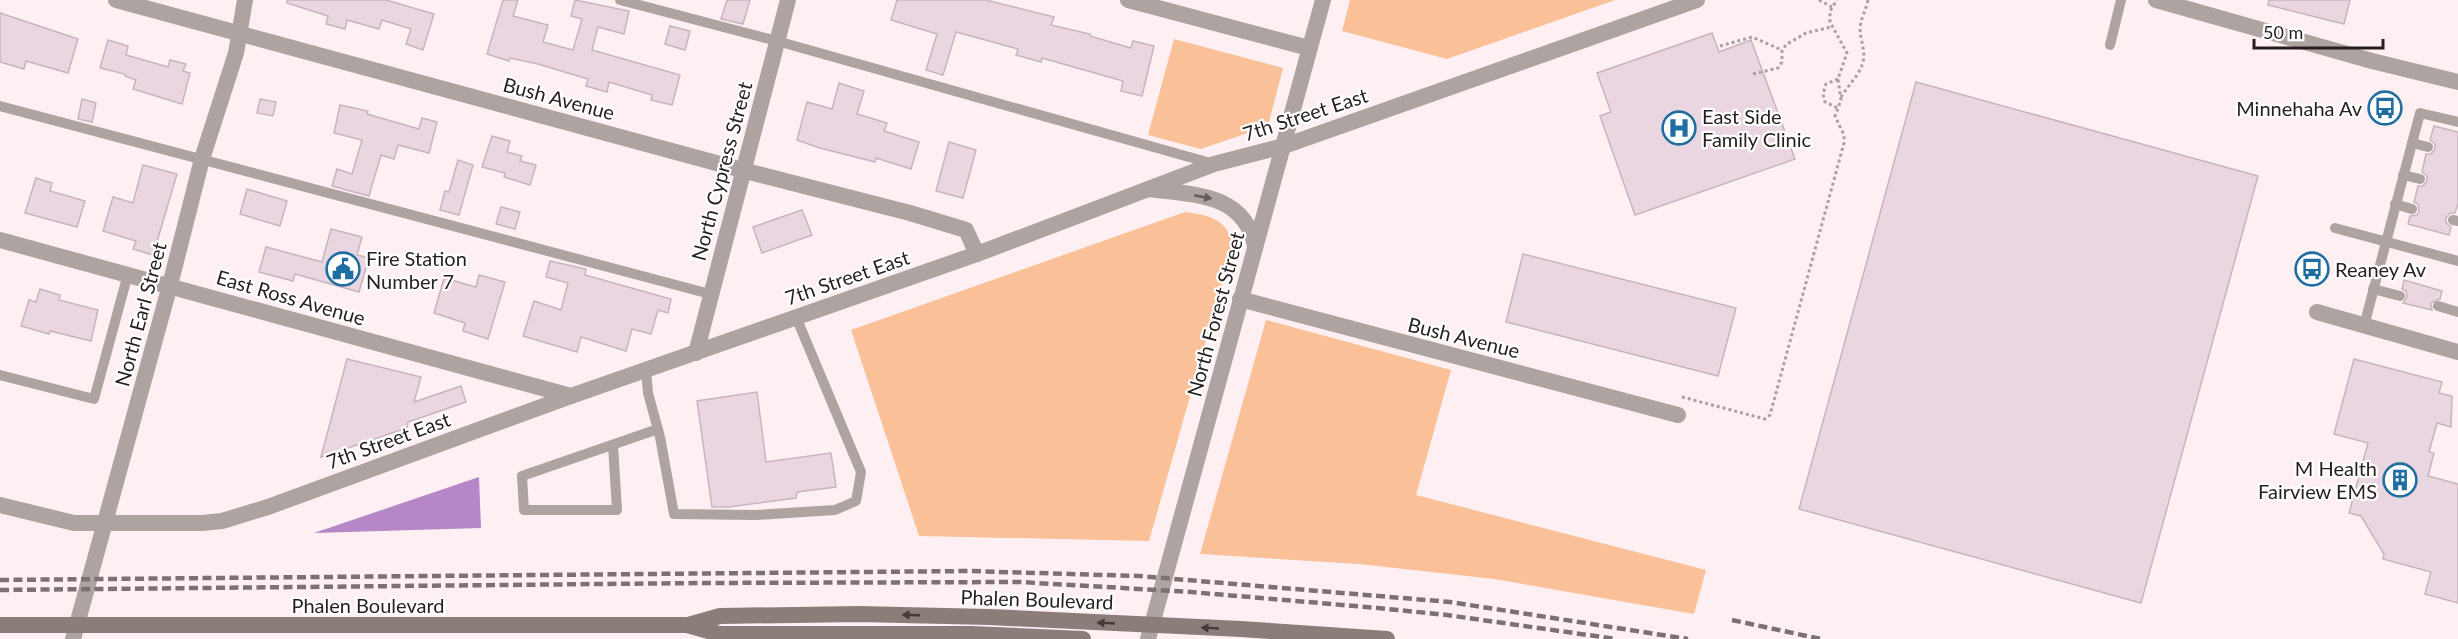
<svg xmlns="http://www.w3.org/2000/svg" width="2458" height="639" font-family="Lato,sans-serif">
<style>
.green{fill:#fac198}
.water{fill:#b587c6}
.building{fill:#ead6e1;stroke:#c7b4bf;stroke-width:1.5}
.lines{fill:none;stroke-linecap:round;stroke-linejoin:round}
.path{stroke:#ab9fa1;stroke-width:3;stroke-dasharray:3 3;stroke-linecap:butt}
.service{stroke:#ada3a1;stroke-width:10}
.minor{stroke:#ada3a1;stroke-width:16}
.tertiary{stroke:#ada3a1;stroke-width:16}
.secondary{stroke:#8b7d7a;stroke-width:16}
.rail{stroke:#7b7173;stroke-width:4.5;stroke-dasharray:9 4.5;stroke-linecap:butt}
.oneway{fill:#635a5a}
.oneway2{fill:#443a3a}
.labels{text-anchor:middle;dominant-baseline:central;stroke-width:4.5;stroke-linejoin:round;paint-order:stroke}
.street-label{font-size:20px;fill:#261e1f;stroke:#fff}
.poi-label{font-size:20px;fill:#261e1f;stroke:#fff;text-anchor:start}
</style>
<rect width="100%" height="100%" fill="#fef0f2"/>
<!-- green -->
<g class="green">
<polygon points="1350,0 1615,0 1447,59 1342,31"/>
<polygon points="1174,39 1283,68 1268,126 1201,149 1148,135"/>
<path d="M1185,212C1209,215 1227,219 1233,245L1149,541L919,536L851,330Z"/>
<polygon points="1266,320 1451,370 1416,495 1706,570 1694,614 1494,579 1359,564 1200,554"/>
</g>
<!-- water -->
<polygon class="water" points="479,477 481,528 314,533"/>
<!-- building -->
<g class="building">
<polygon points="287,0 386,0 434,14 423,50 406,44 411,29 382,20 379,29 347,20 345,29 326,24 328,16 287,3"/>
<polygon points="503,0 518,0 513,16 548,25 543,42 573,50 582,19 571,16 575,0 629,11 624,34 598,27 592,50 680,75 672,105 651,100 652,95 609,82 607,92 586,86 588,79 538,64 510,58 509,61 487,54"/>
<polygon points="727,0 750,0 743,24 721,19"/>
<polygon points="897,0 986,0 1054,17 1051,25 1090,34 1090,36 1131,48 1133,41 1154,46 1142,96 1121,91 1123,81 1042,58 1041,62 1016,55 1018,49 956,32 943,75 926,70 937,34 891,20"/>
<polygon points="2269,0 2350,0 2344,24 2268,5"/>
<polygon points="0,13 78,39 68,73 26,61 24,69 0,62"/>
<polygon points="670,26 690,31 685,50 665,44"/>
<polygon points="1712,33 1719,52 1751,40 1795,159 1635,215 1600,116 1611,112 1597,73"/>
<polygon points="108,40 128,46 126,55 168,67 170,60 186,64 183,71 190,73 182,104 133,89 136,80 125,76 125,74 100,68"/>
<polygon points="1916,82 2258,176 2141,603 1799,509"/>
<polygon points="839,83 864,91 857,114 887,123 884,131 919,142 911,169 876,158 875,162 820,148 797,140 807,102 832,109"/>
<polygon points="82,99 96,103 92,122 78,119"/>
<polygon points="260,99 276,102 273,116 257,113"/>
<polygon points="340,105 368,111 367,114 419,129 422,118 437,122 429,153 398,145 394,159 381,155 369,196 332,186 337,169 352,174 362,140 334,133"/>
<polygon points="2434,126 2458,132 2458,203 2455,213 2450,213 2446,218 2446,223 2451,227 2449,235 2408,224 2410,216 2417,215 2419,211 2418,204 2414,202 2418,186 2423,186 2427,181 2427,176 2422,172 2426,154 2431,154 2435,149 2435,144 2430,140"/>
<polygon points="492,136 510,141 507,152 522,156 520,161 536,165 530,185 504,177 505,173 482,167"/>
<polygon points="949,142 976,150 963,198 936,191"/>
<polygon points="458,160 473,165 459,215 440,210 445,191 449,192"/>
<polygon points="143,165 177,174 153,255 133,249 136,241 103,231 113,197 133,203"/>
<polygon points="36,178 52,183 50,191 85,201 77,227 25,213"/>
<polygon points="247,189 287,201 280,226 240,214"/>
<polygon points="501,207 520,212 515,229 496,224"/>
<polygon points="802,210 812,235 762,253 753,227"/>
<polygon points="331,229 362,237 357,255 369,258 359,292 295,274 293,281 259,272 266,247 322,262"/>
<polygon points="1523,254 1736,308 1718,376 1506,322"/>
<polygon points="550,261 586,269 585,275 671,299 668,313 658,310 651,334 632,329 626,351 581,337 577,352 523,336 534,301 561,310 568,283 546,277"/>
<polygon points="479,275 505,282 488,339 463,331 465,323 434,313 444,278 476,287"/>
<polygon points="2404,280 2442,291 2440,299 2431,303 2432,310 2403,303 2407,297 2406,291 2402,289"/>
<polygon points="40,289 60,295 59,300 98,310 91,341 50,331 49,334 21,326 29,300 36,302"/>
<polygon points="347,359 421,377 414,402 461,386 466,402 408,422 407,428 321,457"/>
<polygon points="2354,359 2442,382 2439,393 2452,396 2451,427 2437,423 2429,452 2434,453 2428,476 2458,484 2458,603 2425,594 2431,572 2383,559 2384,554 2361,516 2349,513 2368,443 2334,434"/>
<polygon points="757,392 766,462 831,453 836,487 797,492 796,498 729,507 712,507 697,401"/>
</g>
<g class="lines">
<!-- path -->
<g class="path">
<polyline points="1819,0 1832,7"/>
<polyline points="1720,46 1752,37 1782,50"/>
<polyline points="1753,74 1778,68 1782,62 1782,50 1787,44 1806,33 1831,27"/>
<polyline points="1838,79 1826,84 1823,94 1825,102 1838,108"/>
<path d="M1841,97C1847,87 1859,75 1862,65C1867,52 1860,42 1860,28C1861,18 1866,10 1868,0"/>
<polyline points="1682,397 1765,419 1770,415 1844,143 1844,135 1835,116 1841,100 1838,79 1847,53 1830,22 1830,11 1837,0"/>
</g>
<!-- service -->
<g class="service">
<polyline points="620,0 777,41 1214,164"/>
<polyline points="2110,45 2121,0"/>
<polyline points="0,106 710,294"/>
<polyline points="2412,143 2428,147"/>
<polyline points="2403,175 2420,179"/>
<polyline points="2395,204 2412,209"/>
<polyline points="2453,220 2458,221"/>
<polyline points="2335,228 2458,261"/>
<polyline points="2373,289 2400,296"/>
<polyline points="2438,306 2458,312"/>
<polyline points="2364,326 2420,113 2458,122"/>
<polyline points="646,370 648,393 660,437 674,514 756,515 835,510 856,501 861,472 796,317"/>
<polyline points="0,375 94,399 128,274"/>
<polyline points="613,445 617,510 524,510 522,476 658,429"/>
</g>
<!-- minor -->
<g class="minor">
<polyline points="116,0 742,170 910,213 966,230 977,254"/>
<polyline points="1128,0 1309,48"/>
<polyline points="0,240 571,396"/>
<polyline points="1240,299 1678,415"/>
<polyline points="2317,312 2458,352"/>
<polyline points="696,353 788,0"/>
</g>
<!-- tertiary -->
<g class="tertiary">
<polyline points="2156,0 2372,61 2458,82"/>
<path d="M1149,189C1194,195 1244,193 1255,246"/>
<polyline points="0,505 74,523 202,523 222,521 268,507 571,396 977,254 1214,164 1284,146 1697,0"/>
<polyline points="73,639 170,285 202,159 236,53 245,0"/>
<polyline points="1148,639 1323,0"/>
</g>
<!-- secondary -->
<g class="secondary">
<polyline points="0,625 687,625 719,634 971,634 1083,639"/>
<polyline points="688,625 720,616 859,614 989,617 1241,629 1387,639"/>
</g>
<!-- rail -->
<g class="rail">
<polyline points="0,580 969,571 1139,576 1450,602 1688,639"/>
<polyline points="0,590 701,583 1020,582 1191,592 1378,608 1447,615 1616,639"/>
<polyline points="1732,620 1821,639"/>
</g>
</g>
<!-- one-way arrows -->
<defs><path id="oneway-solid" d="M-6-.8H1V-3.2L6.5 0L1 3.2V.8H-6Z" transform="scale(1.5)"/></defs>
<use class="oneway" href="#oneway-solid" transform="translate(1203 197) rotate(11)"/>
<g class="oneway2">
<use href="#oneway-solid" transform="translate(911 615) rotate(-178)"/>
<use href="#oneway-solid" transform="translate(1106 623) rotate(-177)"/>
<use href="#oneway-solid" transform="translate(1210 628) rotate(-177)"/>
</g>
<!-- icons -->
<defs>
<symbol id="bus-ring" viewBox="-11 -11 22 22"><circle r="9.5" fill="#fff" stroke="#206ea1" stroke-width="1.5"/><path d="M-5-6H5V4H4V6H2V4H-2V6H-4V4H-5ZM-3.5-4V0h7V-4ZM-3.5 1.2v1.5H-2V1.2ZM2 1.2v1.5H3.5V1.2Z" fill="#206ea1"/></symbol>
<symbol id="hospital-ring" viewBox="-11 -11 22 22"><circle r="9.5" fill="#fff" stroke="#206ea1" stroke-width="1.5"/><path d="M-5-5h3v3.5h4V-5h3V5h-3V1.5h-4V5h-3Z" fill="#206ea1"/></symbol>
<symbol id="civic-ring" viewBox="-11 -11 22 22"><circle r="9.5" fill="#fff" stroke="#206ea1" stroke-width="1.5"/><path d="M-.6-6.5H3V-4.5H.6V-3L4-1V1h2V6H-6V1h2V-1L-.6-3ZM-1.2 2.5V6h2.4V2.5Z" fill="#206ea1"/></symbol>
<symbol id="building-ring" viewBox="-11 -11 22 22"><circle r="9.5" fill="#fff" stroke="#206ea1" stroke-width="1.5"/><path d="M-4-6H4V6H1V3H-1V6H-4ZM-2.5-4.3h1.7v1.8h-1.7ZM.8-4.3h1.7v1.8H.8ZM-2.5-1h1.7V.8h-1.7ZM.8-1h1.7V.8H.8Z" fill="#206ea1"/></symbol>
</defs>
<g fill-rule="evenodd">
<use href="#bus-ring" x="2366" y="89" width="38" height="38"/>
<use href="#hospital-ring" x="1660" y="109" width="38" height="38"/>
<use href="#civic-ring" x="324" y="250" width="38" height="38"/>
<use href="#bus-ring" x="2293" y="250" width="38" height="38"/>
<use href="#building-ring" x="2381" y="461" width="38" height="38"/>
</g>
<g class="labels">
<!-- street labels -->
<g class="street-label">
<text transform="translate(559 98) rotate(15)">Bush Avenue</text>
<text transform="translate(1305 114) rotate(-18)">7th Street East</text>
<text transform="translate(721 171) rotate(-75)">North Cypress Street</text>
<text transform="translate(847 277) rotate(-19)">7th Street East</text>
<text transform="translate(291 297) rotate(16)">East Ross Avenue</text>
<text transform="translate(140 314) rotate(-75)">North Earl Street</text>
<text transform="translate(1215 314) rotate(-75)">North Forest Street</text>
<text transform="translate(1464 337) rotate(14)">Bush Avenue</text>
<text transform="translate(388 440) rotate(-20)">7th Street East</text>
<text transform="translate(1037 599) rotate(2)">Phalen Boulevard</text>
<text x="368" y="605">Phalen Boulevard</text>
</g>
<!-- poi labels -->
<g class="poi-label">
<text x="2362" y="108" text-anchor="end">Minnehaha Av</text>
<text x="1702" y="116">East Side<tspan x="1702" dy="23">Family Clinic</tspan></text>
<text x="366" y="258">Fire Station<tspan x="366" dy="23">Number 7</tspan></text>
<text x="2335" y="269">Reaney Av</text>
<text x="2377" y="468" text-anchor="end">M Health<tspan x="2377" dy="23">Fairview EMS</tspan></text>
</g>
</g>
<!-- scale -->
<path d="M2254 39v9h129v-9" fill="none" stroke="#261e1f" stroke-width="3"/>
<text x="2263" y="39" font-size="18" fill="#261e1f" stroke="#ffffff" stroke-width="4.5" paint-order="stroke">50 m</text>
</svg>
